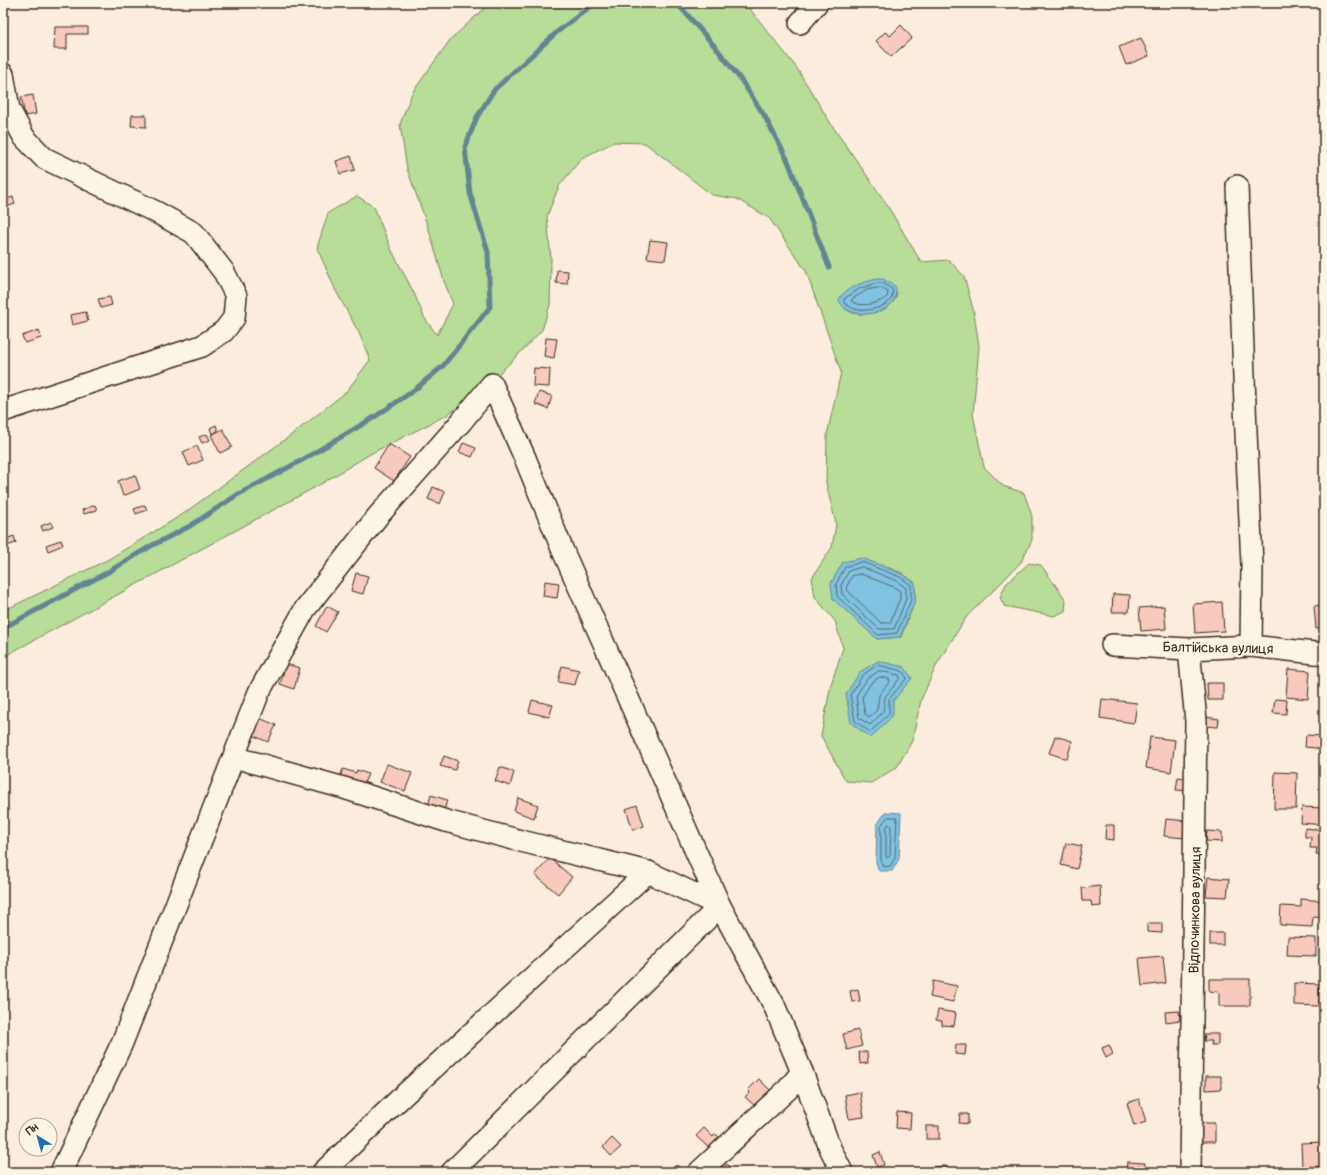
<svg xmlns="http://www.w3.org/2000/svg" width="1327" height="1175" font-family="Pangolin,sans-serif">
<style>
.green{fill:#b7dd98;stroke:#79845b;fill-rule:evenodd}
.water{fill:#80c2e1;stroke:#648593}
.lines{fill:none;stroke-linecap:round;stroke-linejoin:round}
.shore{stroke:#57676c;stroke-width:1}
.stream{stroke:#648593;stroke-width:5}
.building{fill:#f8c9bd;stroke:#3b2a1e}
.minor-casing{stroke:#3b2a1e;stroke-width:24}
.minor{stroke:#fcf5e5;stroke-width:21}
.labels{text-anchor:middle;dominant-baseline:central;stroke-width:4;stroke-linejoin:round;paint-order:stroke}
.street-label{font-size:14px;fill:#3b2a1e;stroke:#fcf5e5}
</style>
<rect width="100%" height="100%" fill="#fbecdd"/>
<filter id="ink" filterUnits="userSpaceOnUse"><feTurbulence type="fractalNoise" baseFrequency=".025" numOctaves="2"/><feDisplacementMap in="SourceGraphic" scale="8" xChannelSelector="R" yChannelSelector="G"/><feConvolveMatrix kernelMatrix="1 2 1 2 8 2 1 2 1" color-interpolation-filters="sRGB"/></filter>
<g filter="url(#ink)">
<!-- green -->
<g class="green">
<path d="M490,3H745L796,67L833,127L884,200L921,262L949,260L964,276L974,313L979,346L973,414L984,467L1003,486L1024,493L1032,516V540L1021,562L998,586L967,616L937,664L921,700L912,741L897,767L871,783L846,781L821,736L831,684L843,648L835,621L815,597L812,578L832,547L836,524L826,483L827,435L841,372L806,271L769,218L737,199L712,195L645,143L614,142L582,158L559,186L547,216L551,260L550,305L542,330L518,355L482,390L447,415L370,454L321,484L3,657V611L109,559L183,514L294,433L346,392L370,360L359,333L336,291L317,248L328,213L357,196L374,207L391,249L414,293L424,317L437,335L453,304L444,281L428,227L407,169L400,124L412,93L450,40ZM897,292C896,310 868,317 853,313C850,312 847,310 844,308ZM882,565L902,573L915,583V601L901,637L877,639L833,598Z"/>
<polygon points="1029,563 1041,565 1066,600 1065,611 1054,616 1004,606 1000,597 1006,584"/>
</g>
<!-- water -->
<g class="water">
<path d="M877,279H883L895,286C904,316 845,324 839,299C846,287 864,282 877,279Z"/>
<polygon points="862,558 902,574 915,583 915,601 900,637 877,639 833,599 831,583 843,562"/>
<polygon points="878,661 904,667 912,678 893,701 893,715 871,738 851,723 846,694 860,672"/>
<polygon points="886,812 901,813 899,859 892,871 879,871 876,862 877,824"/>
</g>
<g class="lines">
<!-- shore -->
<g class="shore">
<path d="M877,283H883L892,289C897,306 871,311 859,310C853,309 848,306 844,303V299L859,289Z"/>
<path d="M877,288H881L888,292L887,297C878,304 861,308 851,301L852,299L867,290Z"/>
<polygon points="862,562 900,577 911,585 911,600 897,633 878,635 837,596 836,584 845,567"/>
<polygon points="862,567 897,581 906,588 906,599 894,629 879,629 842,594 841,585 849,571"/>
<polygon points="861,574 894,587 900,591 900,598 890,623 881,623 848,591 847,586 852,576"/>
<polygon points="878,665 902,671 907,678 889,699 889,714 870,732 855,721 850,695 863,675"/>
<polygon points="879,671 899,675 900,678 885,697 883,712 870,725 859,718 856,696 867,679"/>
<polygon points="880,677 889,679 890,681 879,695 877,710 869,717 865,714 862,697 871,683"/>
<polygon points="888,817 895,817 897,818 895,858 890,866 883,867 881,861 881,826"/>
<polygon points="889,824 891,826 890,856 887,858 886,856 886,828"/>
</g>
<!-- stream -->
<g class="stream">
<polyline points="677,3 717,49 741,80 764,115 788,161 829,267"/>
<polyline points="3,628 108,572 151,546 190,526 237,495 304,459 373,418 413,391 443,366 490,307 488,252 470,193 465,147 477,117 494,90 557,32 595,3"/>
</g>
</g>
<!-- building -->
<g class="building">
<polygon points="901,25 912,38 891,57 876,41 885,32 890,36"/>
<polygon points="55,27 88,27 88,34 67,34 67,49 54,49"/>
<polygon points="1141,38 1149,56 1126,65 1119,47"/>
<polygon points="33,95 36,114 25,116 21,97"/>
<polygon points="132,115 146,115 146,127 131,126"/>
<polygon points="351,156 355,170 340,174 336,161"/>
<polygon points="13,197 15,204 5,207 3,200"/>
<polygon points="650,240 668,242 665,260 647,258"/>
<polygon points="557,270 568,271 567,284 556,283"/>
<polygon points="110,297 112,305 101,308 98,299"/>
<polygon points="86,312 88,321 72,325 70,315"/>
<polygon points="39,330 41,338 25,343 22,336"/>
<polygon points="546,338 557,339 554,358 544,356"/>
<polygon points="534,368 550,369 549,387 533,386"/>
<polygon points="539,392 552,396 548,409 535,404"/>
<polygon points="216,425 218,431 212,434 210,428"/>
<polygon points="223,429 232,447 220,453 211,435"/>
<polygon points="207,434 210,440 202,443 199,437"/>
<polygon points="463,443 476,448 472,457 459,452"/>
<polygon points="389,444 410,457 394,481 374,468"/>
<polygon points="197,446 203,460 189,466 183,452"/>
<polygon points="135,475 140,489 123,496 118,481"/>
<polygon points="433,487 445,492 440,504 428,499"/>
<polygon points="95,505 97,510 84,514 82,510"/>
<polygon points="145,505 147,510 136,514 134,509"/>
<polygon points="51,522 53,527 43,531 41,526"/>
<polygon points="14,536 16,543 3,547 3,540"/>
<polygon points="61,540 63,545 48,551 46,545"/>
<polygon points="356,573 368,576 363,594 351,591"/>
<polygon points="545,581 559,583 557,598 543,596"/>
<polygon points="1113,594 1130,595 1129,612 1112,612"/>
<polygon points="1222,602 1224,631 1195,633 1193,604"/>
<polygon points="1324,605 1324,628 1316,629 1314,606"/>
<polygon points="327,606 338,612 326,632 316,626"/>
<polygon points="1164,606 1166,629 1141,631 1139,608"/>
<polygon points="286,664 300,668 294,689 280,684"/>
<polygon points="562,666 579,670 575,685 558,682"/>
<polygon points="1288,669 1310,671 1308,699 1286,697"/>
<polygon points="1207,683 1223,683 1223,700 1208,700"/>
<polygon points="1102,699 1137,703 1134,723 1100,718"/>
<polygon points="1275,699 1287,700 1286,714 1273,713"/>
<polygon points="532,700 553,705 549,717 529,712"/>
<polygon points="1206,717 1219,719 1218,727 1205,726"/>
<polygon points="259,718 276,725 268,742 252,735"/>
<polygon points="1306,735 1324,736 1324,749 1305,747"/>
<polygon points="1055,736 1072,741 1067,759 1049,753"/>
<polygon points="1150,737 1175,740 1171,772 1146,768"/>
<polygon points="444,756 458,761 455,770 440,766"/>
<polygon points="387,764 412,773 405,791 380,782"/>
<polygon points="500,767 514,772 510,786 495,781"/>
<polygon points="343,769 356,773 357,770 368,774 361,790 340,777"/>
<polygon points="1275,772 1297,773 1296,809 1274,809"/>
<polygon points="1178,777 1191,779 1190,791 1176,790"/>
<polygon points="431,795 447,800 444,811 428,806"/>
<polygon points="518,798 538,805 534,818 514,811"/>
<polygon points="637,805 644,826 633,830 626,809"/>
<polygon points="1302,807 1324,808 1324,825 1301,823"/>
<polygon points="1166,819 1187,821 1185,838 1164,836"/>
<polygon points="1106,825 1114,825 1114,840 1105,839"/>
<polygon points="1305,828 1324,830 1324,855 1316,854 1317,848 1310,848 1311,837 1305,837"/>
<polygon points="1207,831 1222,832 1222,842 1206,841"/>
<polygon points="1066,843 1082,846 1077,869 1061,865"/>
<polygon points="550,858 572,877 558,894 535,875"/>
<polygon points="1208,877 1229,879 1227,897 1206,896"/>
<polygon points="1100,886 1101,906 1092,907 1091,901 1083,901 1082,888"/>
<polygon points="1301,899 1324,901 1324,918 1313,917 1312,927 1280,925 1281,906 1301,907"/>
<polygon points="1147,923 1162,923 1162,933 1147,932"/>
<rect x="1210" y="933" width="13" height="12"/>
<polygon points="1288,937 1316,938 1316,956 1287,955"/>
<polygon points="1163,956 1166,983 1142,986 1139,958"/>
<polygon points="1209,979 1250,979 1250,1006 1219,1006 1219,992 1209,991"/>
<polygon points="933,981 957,986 953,1002 930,997"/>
<polygon points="1294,983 1320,984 1319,1006 1294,1005"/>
<polygon points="858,989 860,1001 852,1002 850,991"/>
<polygon points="938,1010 956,1013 954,1026 942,1025 942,1021 936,1020"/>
<polygon points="1179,1011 1180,1020 1166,1022 1165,1012"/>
<polygon points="858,1030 862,1046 847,1050 843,1034"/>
<polygon points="1205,1034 1218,1034 1218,1045 1211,1045 1212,1041 1204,1041"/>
<polygon points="956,1045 966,1045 965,1055 955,1054"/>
<polygon points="1109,1045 1113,1054 1106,1058 1102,1048"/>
<polygon points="859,1052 867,1052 868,1063 860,1064"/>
<polygon points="1206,1076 1221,1076 1221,1089 1206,1090"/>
<polygon points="759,1079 772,1092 761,1103 759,1101 755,1106 745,1097 750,1092 748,1090"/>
<polygon points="860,1092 864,1117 849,1119 845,1095"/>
<polygon points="1139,1099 1146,1122 1134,1126 1127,1103"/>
<polygon points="897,1112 911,1113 910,1129 896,1128"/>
<polygon points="960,1114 968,1114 968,1124 959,1123"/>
<polygon points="1200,1123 1215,1123 1215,1142 1201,1142"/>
<rect x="926" y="1126" width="13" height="13"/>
<polygon points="704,1128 713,1137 715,1134 719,1137 709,1148 696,1136"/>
<polygon points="612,1138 621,1147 611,1156 603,1147"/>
<polygon points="1323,1142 1324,1166 1302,1167 1301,1143"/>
<polygon points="880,1152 884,1165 877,1167 873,1155"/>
<polygon points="1127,1162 1145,1163 1144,1172 1126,1172"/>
<polygon points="727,1164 734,1172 721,1172 720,1171"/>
<polygon points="677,1165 682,1170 679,1172 668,1172"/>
<polygon points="946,1166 947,1172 930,1172 930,1167"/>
</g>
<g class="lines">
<defs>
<g id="minor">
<polyline points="800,23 817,3"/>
<polyline points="3,74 9,109 24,137 44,158 156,212 194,233 224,272 236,296 234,318 224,331 202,346 3,411"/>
<polyline points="1237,186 1246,432 1252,565 1251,646"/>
<polyline points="1112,645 1189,649 1251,646 1324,654"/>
<polyline points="1189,649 1196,721 1190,1172"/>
<polyline points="234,757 344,788 446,821 521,841 648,872 720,906 452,1172"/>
<polyline points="61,1172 122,1043 259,692 305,609 378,516 461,422 492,384 525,458 563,551 720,906 774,1005 802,1072 830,1148 842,1172"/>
<polyline points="323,1172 405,1094 648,872"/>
<polyline points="699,1172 788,1089 802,1072"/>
</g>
</defs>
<!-- minor casing -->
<use href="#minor" class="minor-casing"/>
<!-- minor -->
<use href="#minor" class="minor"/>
</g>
</g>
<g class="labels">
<!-- street labels -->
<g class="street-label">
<text transform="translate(1218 648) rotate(1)">Балтійська вулиця</text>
<text transform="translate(1195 910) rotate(-89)">Відпочинкова вулиця</text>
</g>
</g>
<!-- margin -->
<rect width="1327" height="1175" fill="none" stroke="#fcf5e5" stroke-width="16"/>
<rect x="8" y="8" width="1311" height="1159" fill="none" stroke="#3b2a1e" stroke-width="1.5" filter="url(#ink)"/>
<!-- north arrow -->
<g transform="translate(38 1137) rotate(323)"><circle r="19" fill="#fcf5e5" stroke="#afa495"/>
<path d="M0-3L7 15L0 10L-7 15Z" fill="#1f6fb2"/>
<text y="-6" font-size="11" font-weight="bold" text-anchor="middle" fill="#3b2a1e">Пн</text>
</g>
</svg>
